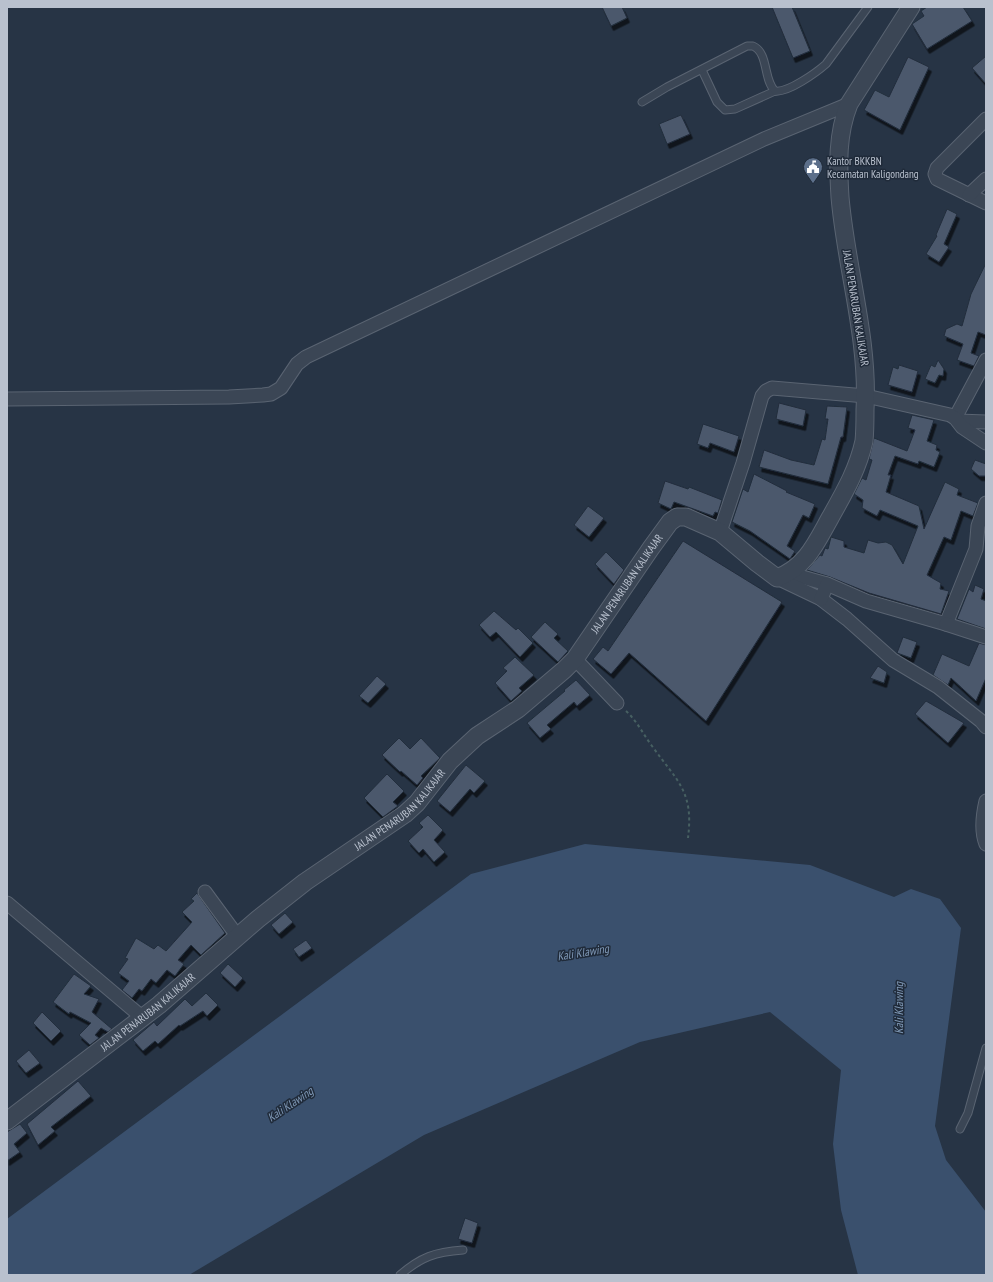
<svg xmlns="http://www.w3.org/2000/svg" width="993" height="1282" font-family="'PT Sans Narrow',sans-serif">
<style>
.water{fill:#3a506d}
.building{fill:#4b586c;stroke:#222d3c;filter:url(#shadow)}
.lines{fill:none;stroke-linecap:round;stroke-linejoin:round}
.service-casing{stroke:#5a6472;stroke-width:9}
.minor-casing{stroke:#5a6472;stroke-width:15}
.tertiary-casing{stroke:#5a6472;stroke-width:19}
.path{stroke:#476062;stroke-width:2;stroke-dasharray:3 3;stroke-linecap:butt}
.service{stroke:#3b4655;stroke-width:7}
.minor{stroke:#3b4655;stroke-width:13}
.tertiary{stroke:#3b4655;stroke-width:17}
.labels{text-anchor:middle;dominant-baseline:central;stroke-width:3;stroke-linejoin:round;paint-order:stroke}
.poi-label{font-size:11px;fill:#b9c1ce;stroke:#202b3a;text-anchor:start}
.street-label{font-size:11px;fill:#b9c1ce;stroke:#202b3a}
.water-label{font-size:12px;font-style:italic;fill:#7f98b6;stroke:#202b3a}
</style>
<defs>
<filter id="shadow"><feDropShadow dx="2.5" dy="4.5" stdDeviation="0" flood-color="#0009"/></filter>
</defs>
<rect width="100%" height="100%" fill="#273445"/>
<!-- water -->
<polygon class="water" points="585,844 810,865 894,897 911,889 940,899 961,928 935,1126 946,1160 986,1212 986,1275 858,1275 841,1210 833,1144 841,1070 770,1012 640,1042 424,1135 189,1275 7,1275 7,1219 471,874"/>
<!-- building -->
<g class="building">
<polygon points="602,7 622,7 627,18 611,26"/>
<polygon points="772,7 792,7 810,51 793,58"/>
<polygon points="927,7 963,7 972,21 927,49 912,24 924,16 921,11"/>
<polygon points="986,56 986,84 972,68"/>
<polygon points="908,57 929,67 900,130 864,110 875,90 889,97"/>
<polygon points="681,115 690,134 667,144 659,124"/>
<polygon points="947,209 957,214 944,244 949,247 939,262 926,254 937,236 936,235"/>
<polygon points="986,263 986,335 978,332 971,353 979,356 974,366 957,360 963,344 944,336 946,329 957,324 962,326 971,294"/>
<polygon points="938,360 944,369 943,376 939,375 935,383 925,379 931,365 935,367"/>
<polygon points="899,365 918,371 912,392 888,385 893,367 898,369"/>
<polygon points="779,403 806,410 803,426 776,419"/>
<polygon points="827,406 847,407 843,437 841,437 828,484 759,467 764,450 791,460 814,465 822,439 825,440 828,419 825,419"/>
<polygon points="912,415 934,420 927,441 937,445 936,450 940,452 934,467 919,461 918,464 895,456 888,475 891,475 886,492 919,506 924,529 945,482 959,489 957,495 978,503 973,516 961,511 951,540 944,537 927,575 941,583 940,589 949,591 941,614 869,593 830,577 807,570 820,555 822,556 825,548 828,549 831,537 844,541 844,547 864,553 868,540 878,543 886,542 892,545 903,564 918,526 880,510 877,516 862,508 863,500 854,494 862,478 866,480 872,460 869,459 874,438 907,451 915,430 908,428"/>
<polygon points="703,424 739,436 734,452 710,443 708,448 697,444"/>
<polygon points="975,460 986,464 986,476 979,476 971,469"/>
<polygon points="754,474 787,491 786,492 815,504 809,518 803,515 787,546 795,551 790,559 750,531 732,522 743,489 748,492"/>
<polygon points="665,481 688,489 689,487 722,500 718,513 715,512 713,516 674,502 671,509 658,503"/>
<polygon points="588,506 604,518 589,537 574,525"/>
<polygon points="683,541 782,602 706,721 629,653 611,674 593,659 603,647 608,651"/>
<polygon points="606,552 624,570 614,584 595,564"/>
<polygon points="975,585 984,589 981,599 986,601 986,629 957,619 969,589 973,592"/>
<polygon points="494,611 516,630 518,628 533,643 520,657 496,632 490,637 479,625"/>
<polygon points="545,622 558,634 554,638 568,651 558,662 531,637"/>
<polygon points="903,637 917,642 911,658 897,653"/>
<polygon points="979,643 986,645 986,678 976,701 951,678 948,685 933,675 942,654 969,666"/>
<polygon points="515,657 534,675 519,688 522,691 511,701 495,683 507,671 503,668"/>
<polygon points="878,666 887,672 884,683 870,678"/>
<polygon points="377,676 386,684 368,703 359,696"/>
<polygon points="576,680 590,695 577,706 574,702 547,725 551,729 540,738 527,723 565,691 564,690"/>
<polygon points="926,701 964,723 948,743 915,714"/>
<polygon points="399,738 410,749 421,738 440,758 421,776 423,778 417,785 401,771 400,772 382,755"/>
<polygon points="466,765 485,781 474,793 470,789 450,812 437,801"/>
<polygon points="387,774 404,791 393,802 398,806 383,817 364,798"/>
<polygon points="428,815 443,830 434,840 445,852 434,862 423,849 419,853 408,841 423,827 419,823"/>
<polygon points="197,893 225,933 201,955 191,945 178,960 184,964 175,976 167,970 156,983 151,979 142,991 139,989 132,998 122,990 129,981 118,973 128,959 125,958 136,938 154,949 158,945 166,951 192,922 182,912 194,901 191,899"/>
<polygon points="285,913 293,922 279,934 271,925"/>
<polygon points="306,940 312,948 299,957 293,949"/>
<polygon points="228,964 243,978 235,987 220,973"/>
<polygon points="74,974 91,986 84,994 99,999 92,1012 112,1029 108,1032 101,1028 95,1035 99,1038 90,1045 79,1035 91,1023 70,1012 69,1014 53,1002"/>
<polygon points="206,993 218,1005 207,1016 203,1011 180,1026 179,1025 158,1044 155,1041 143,1051 133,1040 154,1022 157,1026 185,999 192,1006"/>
<polygon points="42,1012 61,1031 51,1041 33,1023"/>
<polygon points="29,1050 40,1063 26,1073 16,1061"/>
<polygon points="78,1081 91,1096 51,1127 55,1131 38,1145 27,1124"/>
<polygon points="20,1124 27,1133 14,1144 20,1152 7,1161 7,1132"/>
<polygon points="465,1218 478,1223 472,1243 458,1239"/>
</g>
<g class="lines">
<defs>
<g id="service">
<polyline points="702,70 717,102 725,110 735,109 775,91"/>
<path d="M642,102L667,87L747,46H753C769,53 763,80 775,91C788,93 817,72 826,64L868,7"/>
<polyline points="960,1129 968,1113 986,1048"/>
<path d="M400,1275C421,1257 435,1252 463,1250"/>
</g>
<g id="minor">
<polyline points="986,119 937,168 935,174 937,179 986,203"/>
<polyline points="969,195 986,179"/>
<polyline points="7,399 229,397 263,395 271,394 281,388 297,364 306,357 764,139 849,104"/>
<polyline points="955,418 986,360"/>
<polyline points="958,421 986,422"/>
<polyline points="720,532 743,463 762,396 766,391 772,388 866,396 950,415 955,418 962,427 986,443"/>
<polyline points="788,573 827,584"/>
<polyline points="777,578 821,599 847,619 893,660 938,687 981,721 986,727"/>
<polyline points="821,599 827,584 866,601 946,624 976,549 978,526 986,503"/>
<polyline points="946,624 986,637"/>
<polyline points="575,659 617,703"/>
<path d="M986,801C983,814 981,832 986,844"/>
<polyline points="205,892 238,937"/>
<polyline points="7,903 143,1018"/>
</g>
<g id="tertiary">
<path id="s1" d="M7,1121L159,1005L258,919L305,882L405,814L417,803L450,761L477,736L518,709L564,670L575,659L651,548L670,522L677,517H686L720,532L757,563L777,578C806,567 816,543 830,518C844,493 858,469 864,441C865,431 865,420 865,410C869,338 846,268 840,197C838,165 837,134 849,104L911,7"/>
</g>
</defs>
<!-- service casing -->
<use href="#service" class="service-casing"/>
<!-- minor casing -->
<use href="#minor" class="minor-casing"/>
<!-- tertiary casing -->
<use href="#tertiary" class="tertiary-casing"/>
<!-- path -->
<path class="path" d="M626,711C637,721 643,734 652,746C677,781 694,791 688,838"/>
<!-- service -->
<use href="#service" class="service"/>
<!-- minor -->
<use href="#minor" class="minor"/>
<!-- tertiary -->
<use href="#tertiary" class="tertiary"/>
</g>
<!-- icons -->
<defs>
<symbol id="civic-pin" viewBox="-11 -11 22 30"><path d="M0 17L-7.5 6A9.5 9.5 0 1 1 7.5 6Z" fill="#5c6f8a" stroke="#202b3a"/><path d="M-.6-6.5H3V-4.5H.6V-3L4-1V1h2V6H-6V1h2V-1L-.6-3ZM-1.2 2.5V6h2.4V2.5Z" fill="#fff"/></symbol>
</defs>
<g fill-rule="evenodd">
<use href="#civic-pin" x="802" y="156" width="22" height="30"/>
</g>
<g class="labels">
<!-- poi labels -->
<g class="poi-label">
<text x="827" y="161">Kantor BKKBN<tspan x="827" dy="13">Kecamatan Kaligondang</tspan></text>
</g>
<!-- street labels -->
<g class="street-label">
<text transform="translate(856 308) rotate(81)">JALAN PENARUBAN KALIKAJAR</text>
<text stroke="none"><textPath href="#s1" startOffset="826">JALAN PENARUBAN KALIKAJAR</textPath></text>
<text stroke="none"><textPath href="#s1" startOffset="502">JALAN PENARUBAN KALIKAJAR</textPath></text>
<text stroke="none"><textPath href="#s1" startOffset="178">JALAN PENARUBAN KALIKAJAR</textPath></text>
</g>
<!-- water labels -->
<g class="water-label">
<text transform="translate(583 952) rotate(-9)">Kali Klawing</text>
<text transform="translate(898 1008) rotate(-90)">Kali Klawing</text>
<text transform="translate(290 1104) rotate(-34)">Kali Klawing</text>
</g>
</g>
<!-- border -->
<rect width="993" height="1282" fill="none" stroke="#b9c1ce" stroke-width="16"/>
</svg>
